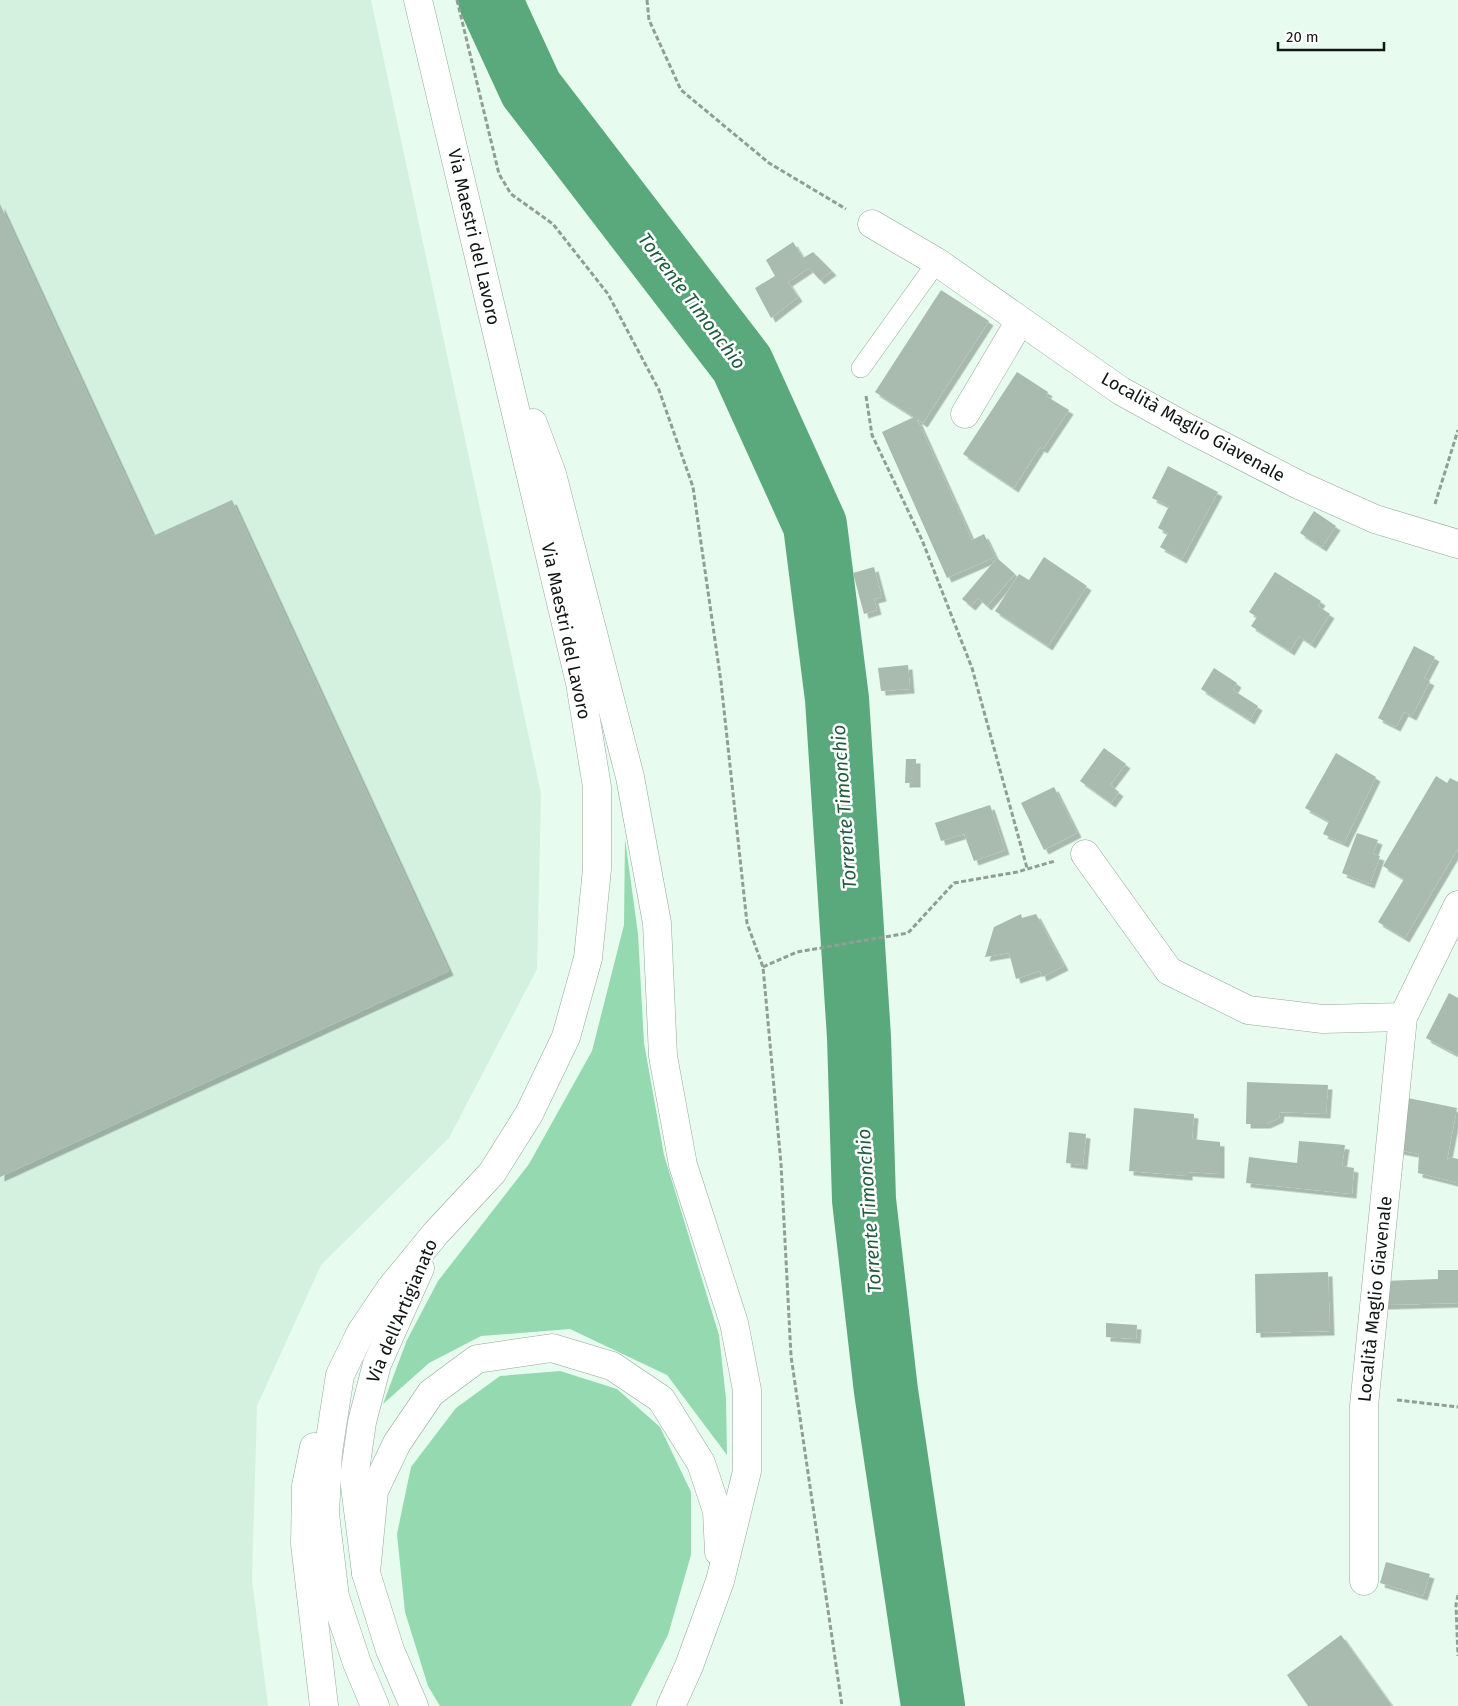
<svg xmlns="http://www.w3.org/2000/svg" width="1458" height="1706" font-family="'Fira Sans',sans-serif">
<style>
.built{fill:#d4f0de}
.green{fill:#94d9b0}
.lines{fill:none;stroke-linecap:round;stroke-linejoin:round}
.river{stroke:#59a97c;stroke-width:64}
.building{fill:#a8bbae;filter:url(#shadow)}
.lane-casing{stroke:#95a89c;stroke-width:20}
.street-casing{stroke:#95a89c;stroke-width:29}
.highway-casing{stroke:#95a89c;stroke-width:29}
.path{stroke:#909f95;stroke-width:3;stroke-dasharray:5 2.5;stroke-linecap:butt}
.lane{stroke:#fff;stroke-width:19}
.street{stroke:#fff;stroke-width:28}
.highway{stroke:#fff;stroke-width:28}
.labels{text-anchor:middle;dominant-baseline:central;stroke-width:5;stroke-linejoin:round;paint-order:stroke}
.street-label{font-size:18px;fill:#101713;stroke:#fff}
.water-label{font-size:19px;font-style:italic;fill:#205c3d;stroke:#fff}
</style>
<defs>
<filter id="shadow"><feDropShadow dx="4.5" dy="4.5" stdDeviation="0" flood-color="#0004"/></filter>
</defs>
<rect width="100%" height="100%" fill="#e7fbee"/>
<!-- built -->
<polygon class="built" points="0,0 371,0 541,794 537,969 449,1138 321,1265 257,1406 252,1580 268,1706 0,1706"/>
<!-- green -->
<g class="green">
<polygon points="625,839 638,934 644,1043 664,1155 719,1335 726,1399 727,1455 667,1375 570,1329 481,1336 429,1363 383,1404 407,1340 438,1281 529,1164 592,1051 624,925"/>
<polygon points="560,1371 617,1389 660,1427 691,1492 691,1555 668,1635 631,1706 440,1706 428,1686 405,1612 397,1534 411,1467 456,1408 500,1376"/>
</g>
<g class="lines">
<!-- river -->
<polyline class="river" points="490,0 531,89 742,364 815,525 837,699 859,1037 864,1200 886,1391 933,1706"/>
</g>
<!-- building -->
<g class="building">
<polygon points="0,204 153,536 232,500 449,971 0,1177"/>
<polygon points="793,242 803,258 813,252 832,271 820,280 809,268 788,282 798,297 771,318 755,288 775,276 766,260"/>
<polygon points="941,290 989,321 923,423 917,419 972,540 984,534 995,557 947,578 882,432 914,417 875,392"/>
<polygon points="1017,372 1048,392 1046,396 1069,410 1043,449 1040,447 1014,488 963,454"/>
<polygon points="1168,466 1218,492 1182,559 1160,547 1168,533 1158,528 1169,506 1152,498"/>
<polygon points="1314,511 1336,526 1322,547 1300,533"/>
<polygon points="1044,557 1087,586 1048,646 995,611 1019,574 1029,580"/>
<polygon points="997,558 1015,574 987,606 978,598 971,606 962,599"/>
<polygon points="874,567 882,597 874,599 877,610 864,614 853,573"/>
<polygon points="1275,572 1321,601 1318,606 1330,614 1311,644 1299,636 1290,651 1251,626 1257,617 1249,612"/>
<polygon points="1414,646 1435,657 1424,678 1430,681 1412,716 1404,712 1396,727 1378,718"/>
<polygon points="908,665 910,689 881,691 878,668"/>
<polygon points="1214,668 1237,683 1233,690 1258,706 1250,720 1201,689"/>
<polygon points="1104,748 1126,764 1110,785 1119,792 1111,803 1080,781"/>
<polygon points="1336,753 1376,777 1344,843 1323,834 1329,821 1305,808"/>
<polygon points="906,759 916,759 916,783 905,783"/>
<polygon points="1436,776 1447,783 1450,778 1458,782 1458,848 1405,938 1378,922 1404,879 1383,866"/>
<polygon points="1054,787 1077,833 1044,850 1021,803"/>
<polygon points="990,805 1005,850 974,861 964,834 941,841 935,823"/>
<polygon points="1357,833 1378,840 1373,854 1380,856 1370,884 1342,873"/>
<polygon points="1021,914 1022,918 1036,914 1064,966 1042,977 1040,971 1016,979 1009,953 985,957 994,927"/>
<polygon points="1449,993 1458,998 1458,1055 1426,1038"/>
<polygon points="1247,1082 1328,1085 1326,1114 1280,1112 1279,1118 1266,1124 1246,1124"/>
<polygon points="1403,1097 1457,1108 1447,1160 1450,1157 1458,1159 1458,1183 1418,1173 1419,1154 1393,1149"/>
<polygon points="1134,1108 1194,1114 1192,1139 1220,1142 1220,1174 1188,1172 1188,1176 1129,1171"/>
<polygon points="1069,1132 1086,1134 1083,1165 1066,1163"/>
<polygon points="1299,1141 1345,1145 1342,1166 1354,1168 1352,1194 1246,1183 1249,1157 1297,1163"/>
<polygon points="1438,1270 1458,1270 1458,1303 1383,1305 1383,1281 1438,1279"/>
<polygon points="1328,1272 1330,1331 1256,1333 1255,1274"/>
<polygon points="1106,1323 1137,1325 1136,1339 1106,1337"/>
<polygon points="1386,1562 1430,1574 1423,1596 1380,1583"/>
<polygon points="1341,1635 1392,1706 1308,1706 1287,1675"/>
</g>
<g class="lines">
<defs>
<polyline id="lane" points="861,368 937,262"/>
<g id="street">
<polyline points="872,224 937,262 1121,391 1188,428 1299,485 1375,519 1458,544"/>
<polyline points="965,414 1020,321"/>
<polyline points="1085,854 1169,971 1248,1010 1323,1019 1403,1017"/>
<polyline points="1364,1581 1364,1406 1403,1017 1458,905"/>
</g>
<g id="highway">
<polyline points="533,423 552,474 630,777 657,923 663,1056 683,1165 734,1323 747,1390 747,1471 720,1581 689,1666 671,1706"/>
<polyline points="314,1447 306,1486 305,1544 324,1706"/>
<polyline points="366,1573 374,1491 397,1443 431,1393 477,1359 552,1348 612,1366 661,1399 701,1463 717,1511 719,1552"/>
<polyline points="375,1706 357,1663 335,1597 325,1514 328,1452 340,1375 361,1332 390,1289 436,1233 492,1173 529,1114 566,1037 588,958 597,869 597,787 580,683 418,0"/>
<polyline points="414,1706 390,1650 366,1573 354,1478 362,1422 377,1364 420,1268"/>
</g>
</defs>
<!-- lane casing -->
<use href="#lane" class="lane-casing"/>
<!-- street casing -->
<use href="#street" class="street-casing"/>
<!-- highway casing -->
<use href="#highway" class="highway-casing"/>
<!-- path -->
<g class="path">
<polyline points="457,0 499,174 511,194 553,224 608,294 659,390 693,487 721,682 747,923 763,967 781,1164 791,1356 842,1706"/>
<polyline points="647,0 649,20 681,90 769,163 846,209"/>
<polyline points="866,396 872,435 922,540 972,668 1027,868"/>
<polyline points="1435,504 1458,430"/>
<polyline points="763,967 797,952 908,933 954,883 1017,872 1055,861"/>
<polyline points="1397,1400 1458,1407"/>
<polyline points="1458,1595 1456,1605 1458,1656"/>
</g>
<!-- lane -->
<use href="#lane" class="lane"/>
<!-- street -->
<use href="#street" class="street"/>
<!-- highway -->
<use href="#highway" class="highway"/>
</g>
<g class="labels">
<!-- street labels -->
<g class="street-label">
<text transform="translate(474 237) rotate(77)">Via Maestri del Lavoro</text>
<text transform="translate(1193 427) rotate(29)">Località Maglio Giavenale</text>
<text transform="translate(566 631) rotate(78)">Via Maestri del Lavoro</text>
<text transform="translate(1375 1299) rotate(-84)">Località Maglio Giavenale</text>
<text transform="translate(402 1311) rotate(-67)">Via dell'Artigianato</text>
</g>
<!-- water labels -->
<g class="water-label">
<text transform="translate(692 301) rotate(53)">Torrente Timonchio</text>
<text transform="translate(844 807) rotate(-94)">Torrente Timonchio</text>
<text transform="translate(869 1211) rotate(-94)">Torrente Timonchio</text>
</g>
</g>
<!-- scale -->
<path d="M1278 42v8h106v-8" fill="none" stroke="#101713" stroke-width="2.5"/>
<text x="1286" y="42" font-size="15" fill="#101713" stroke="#ffffff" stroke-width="4" paint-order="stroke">20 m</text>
</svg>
